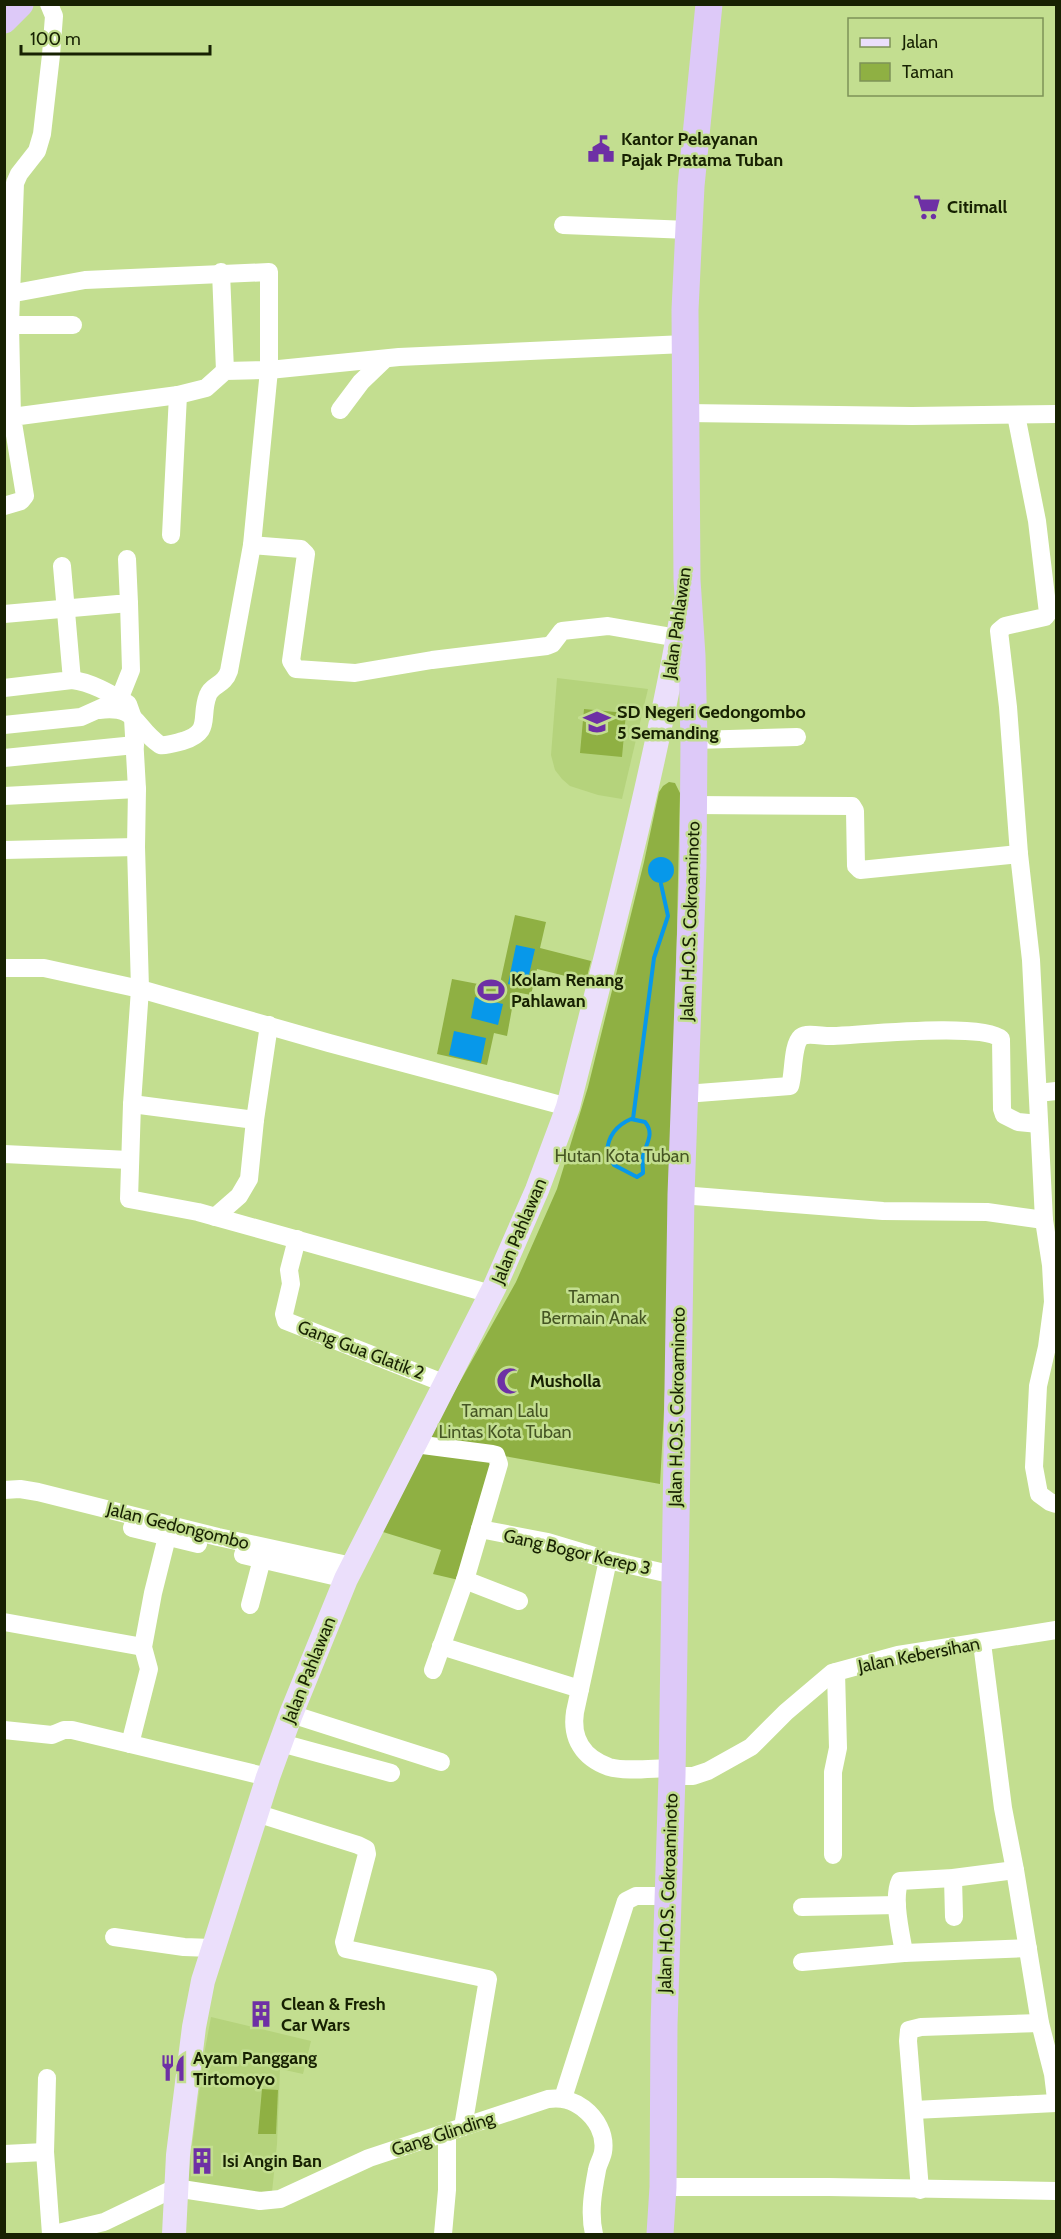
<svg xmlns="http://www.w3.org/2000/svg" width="1061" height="2239" font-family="Cabin,sans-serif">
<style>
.built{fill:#b5d37c}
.green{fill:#8fb043}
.water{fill:#0798ea}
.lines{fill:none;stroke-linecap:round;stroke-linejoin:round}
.stream{stroke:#0798ea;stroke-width:4}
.minor{stroke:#fff;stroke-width:18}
.major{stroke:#ebdffb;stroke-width:24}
.highway{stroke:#ddc9f8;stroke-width:27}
.labels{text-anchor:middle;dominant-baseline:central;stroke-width:5;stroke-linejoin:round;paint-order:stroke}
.poi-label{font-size:18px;font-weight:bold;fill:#172102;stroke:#c3de90;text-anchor:start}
.street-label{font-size:18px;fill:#172102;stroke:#c3de90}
.park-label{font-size:18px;fill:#455523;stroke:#c3de90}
</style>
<rect width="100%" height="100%" fill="#c3de90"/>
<!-- built -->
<g class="built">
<polygon points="557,678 648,689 622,799 598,795 570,786 562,779 555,770 551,755"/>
<polygon points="211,2017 311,2041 303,2074 280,2069 277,2144 272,2192 254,2194 187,2185 204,2055"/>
</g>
<!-- green -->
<g class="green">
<polygon points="584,709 626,713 622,757 580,753"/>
<path d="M669,782L675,783L680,793C674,1024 674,1254 660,1484L426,1442L516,1282L557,1189L588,1087L644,862L659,792L663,786Z"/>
<polygon points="515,915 546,922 540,948 591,961 586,981 537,969 531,995 515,992 507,1036 494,1033 487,1065 437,1054 452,979 499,988"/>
<polygon points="423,1449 493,1457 463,1581 433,1574 441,1550 383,1532"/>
<polygon points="262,2089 278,2090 276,2134 258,2134"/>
</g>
<!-- water -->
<g class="water">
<circle cx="661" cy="870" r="13"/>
<polygon points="516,945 535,949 526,988 508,984"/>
<polygon points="475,997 503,1004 498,1025 471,1018"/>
<polygon points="454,1031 486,1038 481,1063 449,1055"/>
</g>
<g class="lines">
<!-- stream -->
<g class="stream">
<path d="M631,1119L645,1122C655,1134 646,1143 643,1156C642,1162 643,1167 643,1173L637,1177L614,1165L607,1152C608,1136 617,1125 631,1119Z"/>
<polyline points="633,1119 654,958 668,916 661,884"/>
</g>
<!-- minor -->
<g class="minor">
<polyline points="563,225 689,230"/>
<polyline points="221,272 225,371"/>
<polyline points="4,295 85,280 269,272 269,370 252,545"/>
<polyline points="10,325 73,325"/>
<polyline points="340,410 361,382 385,359"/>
<polyline points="686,413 912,416 1056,414"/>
<polyline points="1016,415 1037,521 1048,613 1045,617 1005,626 999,631 1008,707 1019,854 1031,960 1044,1220 1051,1265 1053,1302 1047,1347 1038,1386 1034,1467 1039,1494 1050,1502 1056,1504"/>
<polyline points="12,417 10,325 15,183 19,174 37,151 42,134 51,55 54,16 49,4"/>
<polyline points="4,506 21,501 25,496 12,417 178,395 206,388 225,371 269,370 399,357 685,344"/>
<polyline points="171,535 178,395"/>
<polyline points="4,614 129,603 127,559"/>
<path d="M72,680C91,682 111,694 128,704L133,718L137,789L136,847L140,989L132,1104L129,1199L198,1212L491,1294"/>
<polyline points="4,688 72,680 62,566"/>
<path d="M99,710C138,705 133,726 160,745C167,746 175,743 183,741C213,731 199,718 208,695C212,684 224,686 229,671L252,545L301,549L306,554L291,661L296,669L355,673L432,660L547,646L552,644L562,631L608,626L678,638"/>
<polyline points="4,725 81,717 110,704 121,695 131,670 129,603"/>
<polyline points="694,740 797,737"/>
<polyline points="4,758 135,745"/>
<polyline points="4,796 137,789"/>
<polyline points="693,805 852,806 855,811 856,866 860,870 1019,854"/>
<polyline points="4,850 136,847"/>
<polyline points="4,968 44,968 140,989 329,1043 568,1107"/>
<polyline points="1038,1093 1056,1091"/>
<path d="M685,1094L790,1086C794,1074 792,1045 801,1037C808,1032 824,1037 833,1036C862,1035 982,1022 1001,1039L1002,1109L1004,1115L1018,1122L1039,1124"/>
<polyline points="132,1104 255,1120 269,1025"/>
<polyline points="4,1154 129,1160"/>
<polyline points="681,1195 883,1211 987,1212 1044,1220"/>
<polyline points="215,1217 239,1196 249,1179 255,1120"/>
<polyline points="297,1239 289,1270 291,1284 284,1314 286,1321 446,1384"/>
<polyline points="415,1444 492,1454 496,1455 499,1464 465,1580 433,1670"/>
<polyline points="4,1490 20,1489 38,1492 218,1537 352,1566"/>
<polyline points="132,1528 198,1544"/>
<polyline points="480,1529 548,1542 608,1560 674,1575"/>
<polyline points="243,1555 346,1579"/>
<path d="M608,1560L575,1712C571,1738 583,1758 609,1767C625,1772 654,1768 671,1768"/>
<polyline points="465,1580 519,1601"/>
<polyline points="250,1605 262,1559"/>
<polyline points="4,1622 143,1647"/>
<polyline points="982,1643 1003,1808 1015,1870 1040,2023 1053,2074 1056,2099"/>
<polyline points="441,1646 580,1689"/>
<polyline points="291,1714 441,1762"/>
<polyline points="4,1730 52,1735 64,1730 72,1730 268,1777"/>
<polyline points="281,1743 391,1773"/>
<polyline points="130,1744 149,1669 143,1647 153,1593 167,1537"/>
<polyline points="672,1776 693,1776 708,1771 751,1747 786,1712 832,1673 898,1655 1056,1630"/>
<polyline points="256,1813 358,1845 366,1849 367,1854 344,1942 346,1949 488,1979 463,2127"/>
<polyline points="833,1855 833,1772 838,1748 836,1672"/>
<polyline points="953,1878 954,1917"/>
<polyline points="802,1907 897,1905"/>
<polyline points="114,1937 184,1947 212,1948"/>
<path d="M904,1953C901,1934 892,1898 900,1881L953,1878L1015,1870"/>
<polyline points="802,1962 904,1953 1028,1948"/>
<polyline points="47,2078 45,2152 51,2234"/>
<polyline points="563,2098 626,1901 636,1896 668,1896"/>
<polyline points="914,2110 1056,2103"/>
<polyline points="4,2154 45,2152"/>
<polyline points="663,2187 829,2187 1056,2191"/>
<polyline points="920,2190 908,2041 909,2030 921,2027 1040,2023"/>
<path d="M54,2234L104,2222L175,2188L260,2201L280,2199L369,2158L548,2099C562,2097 572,2100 583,2108C596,2118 606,2134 603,2152C602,2158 598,2164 597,2170C593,2191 589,2213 594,2234"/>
<polyline points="443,2234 447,2190 447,2133"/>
</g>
<!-- major -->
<path class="major" d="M174,2234L178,2155L194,2027L203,1981L268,1777L291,1714L346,1579L495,1286L537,1190L568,1107C609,942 654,776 683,608"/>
<!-- highway -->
<g class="highway">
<polyline points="4,20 20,4"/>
<polyline points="660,2234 663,2187 664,2025 672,1776 681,1195 693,866 694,740 692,656 687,580 685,310 691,186 709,4"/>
</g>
</g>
<!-- icons -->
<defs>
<symbol id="civic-bare" viewBox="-9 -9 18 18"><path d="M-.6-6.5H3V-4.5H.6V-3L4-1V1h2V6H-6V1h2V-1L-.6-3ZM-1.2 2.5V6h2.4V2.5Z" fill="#6e30a5" stroke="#c3de90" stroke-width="2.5" paint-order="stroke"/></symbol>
<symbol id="supermarket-bare" viewBox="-9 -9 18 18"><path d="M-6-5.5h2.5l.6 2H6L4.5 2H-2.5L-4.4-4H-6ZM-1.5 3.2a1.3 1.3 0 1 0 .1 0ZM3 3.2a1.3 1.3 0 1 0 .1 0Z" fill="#6e30a5" stroke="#c3de90" stroke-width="2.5" paint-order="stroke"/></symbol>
<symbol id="school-bare" viewBox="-9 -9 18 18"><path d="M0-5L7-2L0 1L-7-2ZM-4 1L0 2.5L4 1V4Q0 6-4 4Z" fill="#6e30a5" stroke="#c3de90" stroke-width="2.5" paint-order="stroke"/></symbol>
<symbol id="stadium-bare" viewBox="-9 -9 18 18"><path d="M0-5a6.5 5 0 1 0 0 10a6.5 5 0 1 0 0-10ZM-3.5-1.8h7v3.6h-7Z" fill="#6e30a5" stroke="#c3de90" stroke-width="2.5" paint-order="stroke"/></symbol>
<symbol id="mosque-bare" viewBox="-9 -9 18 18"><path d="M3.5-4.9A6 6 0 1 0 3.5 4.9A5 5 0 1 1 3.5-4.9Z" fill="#6e30a5" stroke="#c3de90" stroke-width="2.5" paint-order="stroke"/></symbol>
<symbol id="building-bare" viewBox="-9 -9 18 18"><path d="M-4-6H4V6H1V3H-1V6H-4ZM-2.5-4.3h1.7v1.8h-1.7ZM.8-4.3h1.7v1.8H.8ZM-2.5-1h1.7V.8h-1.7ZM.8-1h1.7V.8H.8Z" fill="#6e30a5" stroke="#c3de90" stroke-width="2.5" paint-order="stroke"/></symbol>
<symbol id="restaurant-bare" viewBox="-9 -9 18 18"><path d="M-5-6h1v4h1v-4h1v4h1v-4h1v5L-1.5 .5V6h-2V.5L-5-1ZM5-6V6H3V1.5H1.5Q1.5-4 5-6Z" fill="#6e30a5" stroke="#c3de90" stroke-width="2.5" paint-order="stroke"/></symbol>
</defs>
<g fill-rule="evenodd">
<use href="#civic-bare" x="582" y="130" width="38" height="38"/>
<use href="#supermarket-bare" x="908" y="188" width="38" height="38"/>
<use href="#school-bare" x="578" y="703" width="38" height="38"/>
<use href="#stadium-bare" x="472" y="971" width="38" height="38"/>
<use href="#mosque-bare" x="491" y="1362" width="38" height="38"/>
<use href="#building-bare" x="242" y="1995" width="38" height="38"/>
<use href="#restaurant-bare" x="154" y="2049" width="38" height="38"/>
<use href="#building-bare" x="183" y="2142" width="38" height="38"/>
</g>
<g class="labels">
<!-- poi labels -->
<g class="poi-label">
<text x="621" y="139">Kantor Pelayanan<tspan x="621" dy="21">Pajak Pratama Tuban</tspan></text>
<text x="947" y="207">Citimall</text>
<text x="617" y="712">SD Negeri Gedongombo<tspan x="617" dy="21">5 Semanding</tspan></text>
<text x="511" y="980">Kolam Renang<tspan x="511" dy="21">Pahlawan</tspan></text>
<text x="530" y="1381">Musholla</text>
<text x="281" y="2004">Clean &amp; Fresh<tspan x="281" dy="21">Car Wars</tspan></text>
<text x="193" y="2058">Ayam Panggang<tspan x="193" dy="21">Tirtomoyo</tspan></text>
<text x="222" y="2161">Isi Angin Ban</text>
</g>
<!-- street labels -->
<g class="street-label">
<text transform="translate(677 623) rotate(-82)">Jalan Pahlawan</text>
<text transform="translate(690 921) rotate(-88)">Jalan H.O.S. Cokroaminoto</text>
<text transform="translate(519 1231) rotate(-67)">Jalan Pahlawan</text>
<text transform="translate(361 1350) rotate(21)">Gang Gua Glatik 2</text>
<text transform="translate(677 1407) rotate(-89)">Jalan H.O.S. Cokroaminoto</text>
<text transform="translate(178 1526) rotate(14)">Jalan Gedongombo</text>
<text transform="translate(577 1552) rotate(13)">Gang Bogor Kerep 3</text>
<text transform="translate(919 1655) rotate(-11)">Jalan Kebersihan</text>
<text transform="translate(309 1670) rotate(-68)">Jalan Pahlawan</text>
<text transform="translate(668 1893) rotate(-88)">Jalan H.O.S. Cokroaminoto</text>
<text transform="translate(443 2134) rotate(-18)">Gang Glinding</text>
</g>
<!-- park labels -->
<g class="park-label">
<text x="622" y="1156">Hutan Kota Tuban</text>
<text x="594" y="1297">Taman<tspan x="594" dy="21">Bermain Anak</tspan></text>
<text x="505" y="1411">Taman Lalu<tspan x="505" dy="21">Lintas Kota Tuban</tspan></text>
</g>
</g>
<!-- border -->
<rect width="1061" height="2239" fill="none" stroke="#172102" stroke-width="12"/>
<!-- legend -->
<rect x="848" y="18" width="195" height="78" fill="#c3de90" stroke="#7e9257" stroke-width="1.5"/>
<rect x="860" y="38" width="30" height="9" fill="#ebdffb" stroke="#7e9257" stroke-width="1.5"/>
<text x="902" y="48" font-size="18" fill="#172102">Jalan</text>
<rect x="860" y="63" width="30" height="18" fill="#8fb043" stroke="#7e9257" stroke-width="1.5"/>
<text x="902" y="78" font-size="18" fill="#172102">Taman</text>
<!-- scale -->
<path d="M21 45v9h189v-9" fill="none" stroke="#172102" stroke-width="3"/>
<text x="30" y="45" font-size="18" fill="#172102" stroke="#c3de90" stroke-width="4.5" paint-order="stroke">100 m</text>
</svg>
